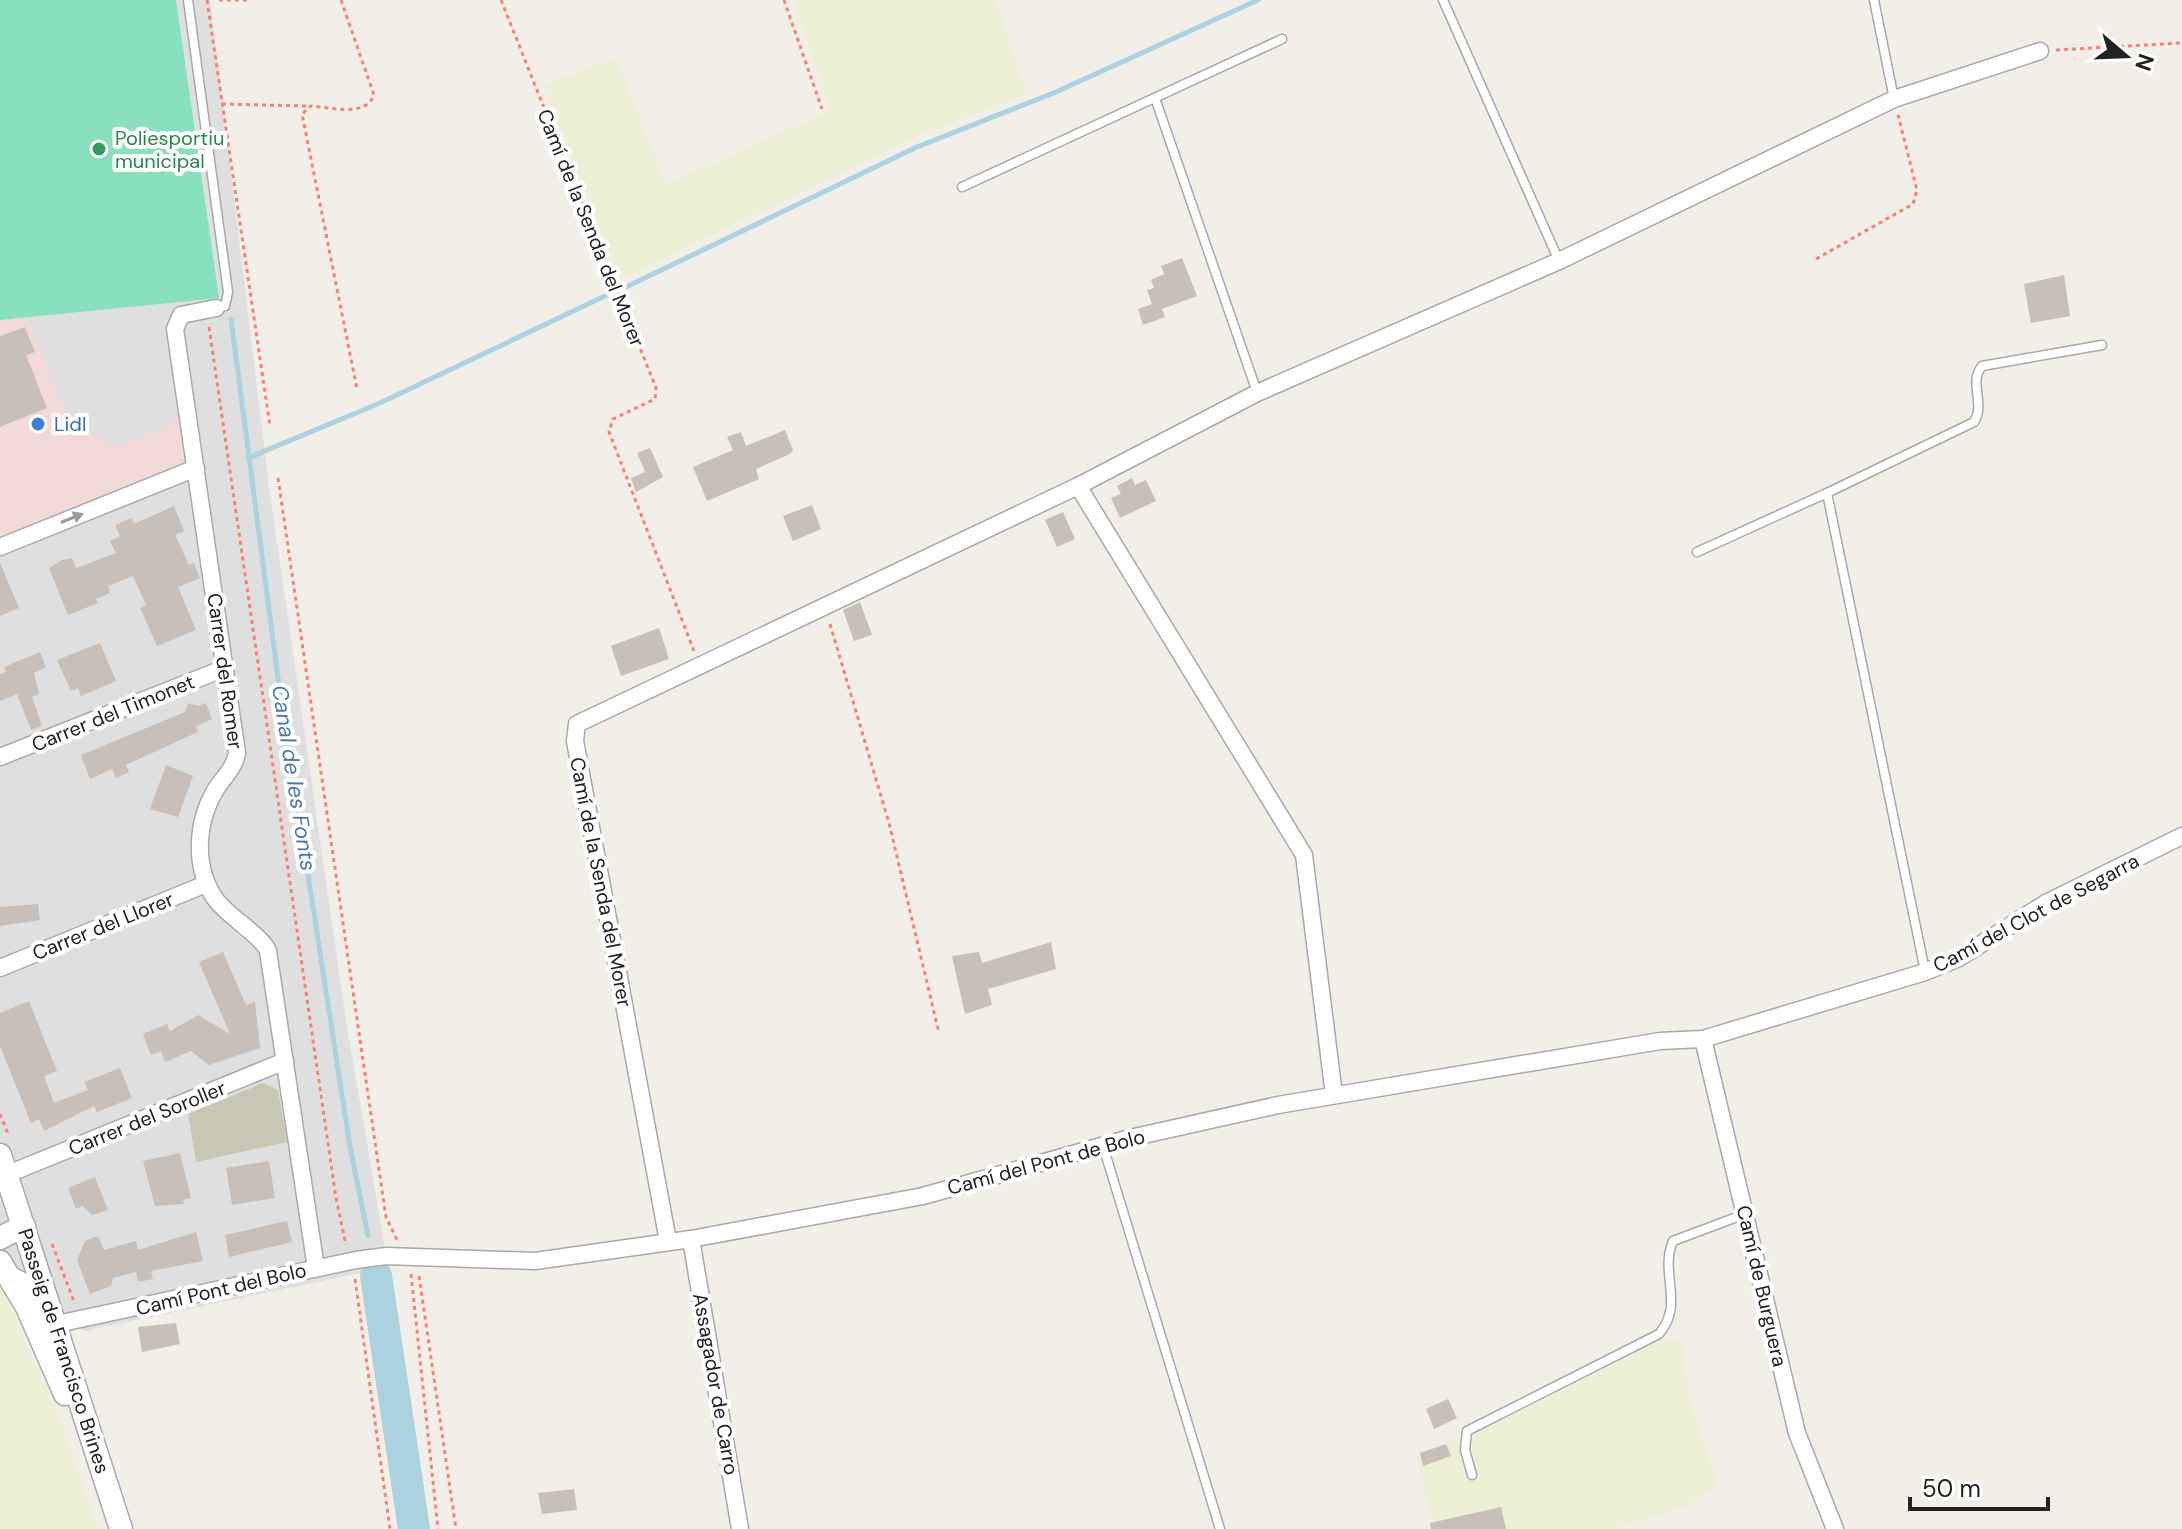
<svg xmlns="http://www.w3.org/2000/svg" width="2182" height="1529" font-family="'DM Sans',sans-serif">
<style>
.residential{fill:#e0dfdf}
.commercial{fill:#f2dad9}
.construction{fill:#c7c7b4}
.farmland{fill:#eef0d5}
.pitch{fill:#88e0be}
.lines{fill:none;stroke-linecap:round;stroke-linejoin:round}
.stream{stroke:#aad3df;stroke-width:5}
.river{stroke:#aad3df;stroke-width:32}
.building{fill:#c7bfb8}
.service-casing{stroke:#a9a9a9;stroke-width:11}
.minor-casing{stroke:#a9a9a9;stroke-width:19}
.tertiary-casing{stroke:#a9a9a9;stroke-width:25}
.path{stroke:#fa8072;stroke-width:3;stroke-dasharray:4 4;stroke-linecap:butt}
.service{stroke:#fff;stroke-width:8}
.minor{stroke:#fff;stroke-width:16}
.tertiary{stroke:#fff;stroke-width:22}
.oneway{fill:#9c9c9c}
.leisure-dot{fill:#2e9e5b;stroke:#fff;stroke-width:3}
.shop-dot{fill:#3f7fe0;stroke:#fff;stroke-width:3}
.labels{text-anchor:middle;dominant-baseline:central;stroke-width:8;stroke-linejoin:round;paint-order:stroke}
.leisure-label{font-size:20px;fill:#27864d;stroke:#fff;text-anchor:start}
.street-label{font-size:20px;fill:#222;stroke:#fff}
.shop-label{font-size:20px;fill:#366cbe;stroke:#fff;text-anchor:start}
.water-label{font-size:22px;font-style:italic;fill:#4a7aab;stroke:#fff}
</style>
<rect width="100%" height="100%" fill="#f2efe9"/>
<!-- residential -->
<polygon class="residential" points="0,0 210,0 269,486 345,1014 388,1267 84,1331 0,1273"/>
<!-- commercial -->
<polygon class="commercial" points="27,317 68,419 112,448 163,429 179,415 185,456 176,467 0,537 0,320"/>
<!-- construction -->
<polygon class="construction" points="263,1083 278,1090 287,1142 196,1162 188,1114"/>
<!-- farmland -->
<g class="farmland">
<polygon points="793,0 996,0 1026,95 929,131 621,279 543,85 616,58 666,185 831,110"/>
<polygon points="0,1285 56,1410 98,1529 0,1529"/>
<polygon points="1681,1341 1692,1409 1718,1484 1684,1507 1611,1529 1434,1529 1416,1454 1473,1434 1659,1342"/>
</g>
<!-- pitch -->
<polygon class="pitch" points="0,0 176,0 219,298 0,320"/>
<g class="lines">
<!-- stream -->
<g class="stream">
<polyline points="626,287 917,147 1056,92 1258,0"/>
<polyline points="231,319 279,686 350,1147 368,1236"/>
<polyline points="248,458 380,403 605,296"/>
</g>
<!-- river -->
<polyline class="river" points="376,1276 414,1529"/>
</g>
<!-- building -->
<g class="building">
<polygon points="1182,258 1197,296 1162,309 1165,317 1143,325 1138,309 1152,304 1147,290 1154,288 1151,280 1164,274 1161,266"/>
<polygon points="2064,275 2070,316 2031,323 2024,284"/>
<polygon points="25,327 35,352 26,355 47,408 0,427 0,336"/>
<polygon points="785,430 793,450 790,454 756,469 759,479 707,501 693,467 733,450 727,437 741,432 746,446"/>
<polygon points="650,448 663,477 636,492 631,478 645,472 637,453"/>
<polygon points="1132,478 1135,485 1146,480 1156,501 1120,518 1111,498 1121,494 1117,486"/>
<polygon points="812,505 821,529 793,541 783,516"/>
<polygon points="174,506 184,531 175,535 189,565 194,563 200,578 178,587 196,630 157,646 140,608 146,605 133,576 108,586 110,593 96,599 98,603 68,615 49,568 62,560 72,558 76,568 116,553 110,541 120,536 115,525 132,518 134,524"/>
<polygon points="1063,512 1075,539 1057,547 1045,520"/>
<polygon points="0,563 19,608 0,616"/>
<polygon points="860,602 872,635 854,641 843,610"/>
<polygon points="659,628 669,659 621,676 611,646"/>
<polygon points="100,643 116,681 81,696 78,688 71,691 57,660"/>
<polygon points="40,652 46,667 34,673 39,694 32,697 42,726 31,730 17,694 0,701 0,674 6,672 4,667"/>
<polygon points="188,703 198,706 206,703 212,719 196,726 198,732 126,765 129,772 116,778 112,769 90,779 81,755 185,712"/>
<polygon points="166,765 193,776 178,817 150,809"/>
<polygon points="38,904 40,920 0,926 0,907"/>
<polygon points="1051,942 1056,969 988,989 992,1005 965,1014 952,956 979,952 982,963"/>
<polygon points="223,952 246,1005 255,1002 260,1048 209,1065 191,1051 165,1062 161,1051 151,1055 143,1034 167,1024 170,1031 198,1015 230,1034 199,962"/>
<polygon points="29,1001 57,1071 44,1076 54,1103 88,1090 84,1082 120,1068 132,1098 97,1112 94,1106 44,1131 39,1119 31,1123 0,1046 0,1013"/>
<polygon points="180,1153 191,1198 183,1200 184,1204 155,1206 143,1161"/>
<polygon points="269,1161 275,1198 232,1205 226,1168"/>
<polygon points="95,1177 108,1210 92,1215 83,1206 76,1209 68,1188"/>
<polygon points="287,1221 292,1242 229,1257 225,1235"/>
<polygon points="196,1232 203,1261 151,1271 153,1279 138,1282 136,1272 113,1278 111,1286 90,1294 77,1260 85,1241 98,1236 104,1250 136,1241 138,1250"/>
<polygon points="176,1323 180,1344 142,1352 138,1327"/>
<polygon points="1448,1399 1457,1418 1434,1429 1426,1409"/>
<polygon points="1446,1444 1451,1456 1423,1466 1420,1453"/>
<polygon points="574,1489 577,1510 542,1514 538,1493"/>
<polygon points="1501,1507 1506,1529 1431,1529 1430,1523"/>
</g>
<g class="lines">
<defs>
<g id="service">
<polyline points="188,0 228,292 225,306 216,308"/>
<polyline points="1443,0 1559,261"/>
<polyline points="1874,0 1894,99"/>
<polyline points="1155,98 1257,392"/>
<polyline points="962,187 1282,39"/>
<polyline points="1697,552 1827,493"/>
<path d="M1925,971L1827,493L1974,422C1986,404 1968,383 1982,366L2102,345"/>
<polyline points="1103,1146 1220,1529"/>
<path d="M1472,1475L1465,1450L1467,1431L1659,1334C1685,1304 1659,1273 1673,1241L1745,1214"/>
</g>
<g id="minor">
<path d="M216,308L181,315L175,329L237,753C235,767 224,777 216,789C196,822 193,868 216,900C229,917 262,936 268,951L316,1268"/>
<polyline points="1078,486 1304,855 1334,1095"/>
<polyline points="0,547 196,468"/>
<polyline points="0,757 225,668"/>
<polyline points="0,968 206,884"/>
<polyline points="1703,1039 1797,1433 1835,1529"/>
<polyline points="8,1174 285,1061"/>
<polyline points="691,1239 740,1529"/>
<polyline points="668,1241 575,741 577,724 1078,486 1257,393 1559,261 1894,99 2040,51"/>
<polyline points="7,1273 25,1282 39,1319 57,1324 356,1260 386,1256 535,1261 691,1239 923,1196 1130,1138 1278,1105 1660,1041 1703,1039 1925,972 1959,958 2046,903 2182,836"/>
</g>
<g id="tertiary">
<polyline points="0,1155 121,1529"/>
<polyline points="0,1238 24,1226"/>
<polyline points="0,1262 27,1307 65,1394"/>
</g>
</defs>
<!-- service casing -->
<use href="#service" class="service-casing"/>
<!-- minor casing -->
<use href="#minor" class="minor-casing"/>
<!-- tertiary casing -->
<use href="#tertiary" class="tertiary-casing"/>
<!-- path -->
<g class="path">
<polyline points="207,0 270,426"/>
<polyline points="219,0 247,0"/>
<path d="M341,0L374,95C365,118 330,107 311,106L302,114L357,389"/>
<polyline points="501,0 656,388 655,399 613,419 609,432 694,651"/>
<polyline points="784,0 822,109"/>
<polyline points="2056,50 2182,43"/>
<polyline points="222,104 307,106"/>
<polyline points="1816,259 1913,204 1917,190 1898,115"/>
<polyline points="209,327 336,1198 346,1245"/>
<polyline points="278,478 383,1197 386,1217 397,1240"/>
<polyline points="830,624 889,823 939,1033"/>
<polyline points="0,1114 9,1136"/>
<polyline points="52,1244 75,1304"/>
<polyline points="411,1274 438,1529"/>
<polyline points="419,1276 456,1529"/>
<polyline points="355,1279 390,1529"/>
</g>
<!-- service -->
<use href="#service" class="service"/>
<!-- minor -->
<use href="#minor" class="minor"/>
<!-- tertiary -->
<use href="#tertiary" class="tertiary"/>
</g>
<!-- one-way arrows -->
<defs><path id="oneway-solid" d="M-6-.8H1V-3.2L6.5 0L1 3.2V.8H-6Z" transform="scale(2)"/></defs>
<use class="oneway" href="#oneway-solid" transform="translate(72 518) rotate(-22)"/>
<!-- markers -->
<circle class="leisure-dot" cx="99" cy="149" r="8"/>
<circle class="shop-dot" cx="38" cy="424" r="8"/>
<g class="labels">
<!-- leisure labels -->
<g class="leisure-label">
<text x="115" y="138">Poliesportiu<tspan x="115" dy="23">municipal</tspan></text>
</g>
<!-- street labels -->
<g class="street-label">
<text transform="translate(591 228) rotate(68)">Camí de la Senda del Morer</text>
<text transform="translate(225 671) rotate(82)">Carrer del Romer</text>
<text transform="translate(113 713) rotate(-22)">Carrer del Timonet</text>
<text transform="translate(601 882) rotate(79)">Camí de la Senda del Morer</text>
<text transform="translate(2036 913) rotate(-28)">Camí del Clot de Segarra</text>
<text transform="translate(103 926) rotate(-22)">Carrer del Llorer</text>
<text transform="translate(147 1118) rotate(-22)">Carrer del Soroller</text>
<text transform="translate(1046 1162) rotate(-15)">Camí del Pont de Bolo</text>
<text transform="translate(1762 1286) rotate(77)">Camí de Burguera</text>
<text transform="translate(221 1289) rotate(-13)">Camí Pont del Bolo</text>
<text transform="translate(64 1351) rotate(72)">Passeig de Francisco Brines</text>
<text transform="translate(716 1384) rotate(80)">Assagador de Carro</text>
</g>
<!-- shop labels -->
<g class="shop-label">
<text x="54" y="424">Lidl</text>
</g>
<!-- water labels -->
<g class="water-label">
<text transform="translate(294 778) rotate(81)">Canal de les Fonts</text>
</g>
</g>
<!-- north arrow -->
<g transform="translate(2126 56) rotate(109)" stroke="#ffffff" stroke-width="6" paint-order="stroke">
<path d="M0-6L14 30L0 20L-14 30Z" fill="#222222"/>
<text y="-12" font-size="22" font-weight="bold" text-anchor="middle" fill="#222222">N</text>
</g>
<!-- scale -->
<path d="M1910 1497v12h138v-12" fill="none" stroke="#222222" stroke-width="4"/>
<text x="1922" y="1497" font-size="24" fill="#222222" stroke="#ffffff" stroke-width="6" paint-order="stroke">50 m</text>
</svg>
